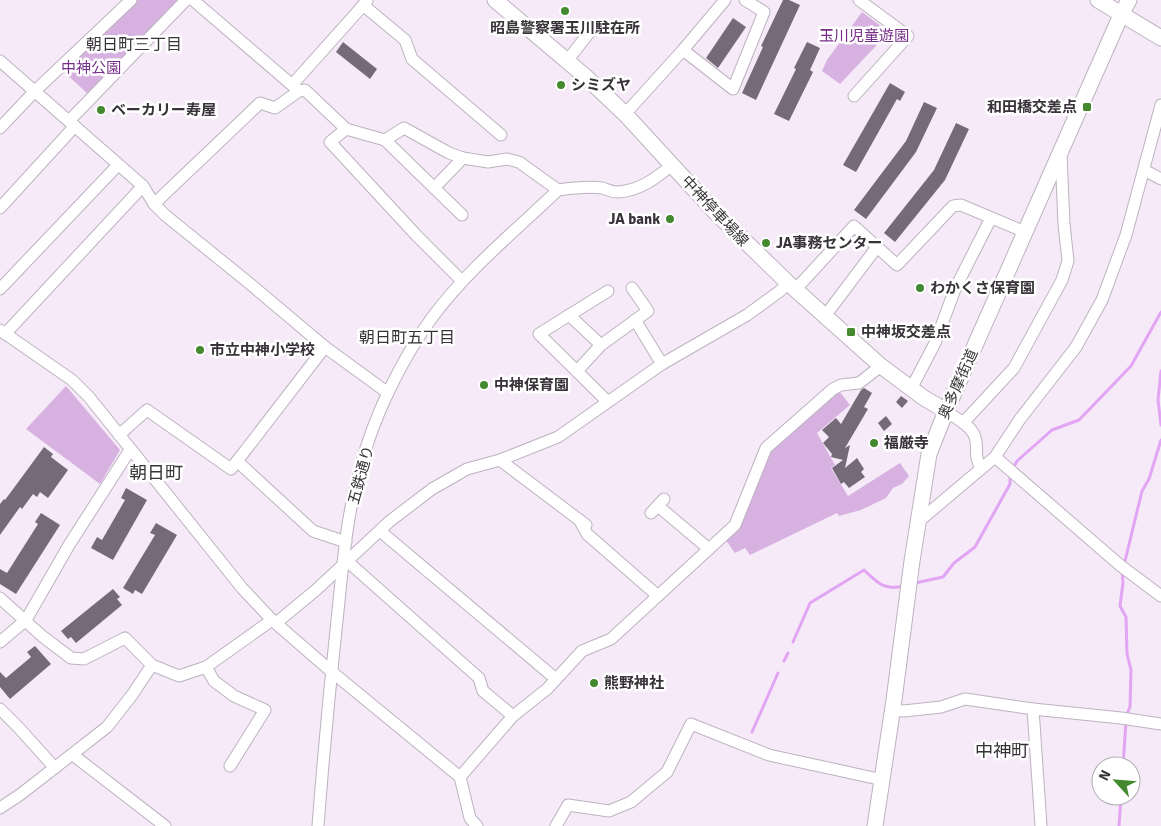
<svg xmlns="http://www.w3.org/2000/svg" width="1161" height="826" font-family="Signika,'Noto Sans JP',sans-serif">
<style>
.green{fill:#d7b2e1}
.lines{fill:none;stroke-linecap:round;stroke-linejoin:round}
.stream{stroke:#e2a5f3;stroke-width:3}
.building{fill:#756b78}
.minor-casing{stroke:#bdb2c0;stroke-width:13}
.major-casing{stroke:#bdb2c0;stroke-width:17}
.minor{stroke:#fff;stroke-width:11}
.major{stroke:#fff;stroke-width:15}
.poi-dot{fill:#44892e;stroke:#fff;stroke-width:2}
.labels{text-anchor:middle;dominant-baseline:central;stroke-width:5;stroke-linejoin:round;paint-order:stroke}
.poi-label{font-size:15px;font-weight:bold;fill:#373338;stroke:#fff;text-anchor:start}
.park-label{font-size:15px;fill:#762e88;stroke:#fff}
.street-label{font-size:15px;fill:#373338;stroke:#fff}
.neighbourhood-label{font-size:16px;fill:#373338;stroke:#fff}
.quarter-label{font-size:18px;fill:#373338;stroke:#fff}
</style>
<rect width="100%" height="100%" fill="#f6eaf9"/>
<!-- green -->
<g class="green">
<polygon points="135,0 184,0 90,96 61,69"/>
<polygon points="862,12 889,32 840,84 822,71 827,60"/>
<polygon points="66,386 120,450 100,484 26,429"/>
<polygon points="839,391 850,405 817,433 835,465 831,468 848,496 900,463 909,476 902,484 893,488 886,498 861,510 839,516 837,513 750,555 745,548 735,553 725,539 770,449"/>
</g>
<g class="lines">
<!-- stream -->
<g class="stream">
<polyline points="1161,371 1158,400 1161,425"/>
<polyline points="1012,470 1017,461 1052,430 1079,420 1106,392 1131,366 1161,312"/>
<polyline points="1125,561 1142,491 1149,479 1161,440"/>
<polyline points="1122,571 1123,583 1120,606 1126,617 1127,654 1131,670 1130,707 1126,716"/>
<polyline points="915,583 943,577 954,563 975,547 1010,484 1010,475"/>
<path d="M793,642L810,603L864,570C878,583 884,591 904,586"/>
<polyline points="784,661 788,653"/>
<polyline points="752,732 778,673"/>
<polyline points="1123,766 1126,722"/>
<polyline points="1119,826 1121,796"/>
</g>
</g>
<!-- building -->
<g class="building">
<polygon points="783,0 789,0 800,5 756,100 742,93 763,47 761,46"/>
<polygon points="733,18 746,27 718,68 706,58"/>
<polygon points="343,42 377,69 370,79 336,52"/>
<polygon points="807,42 820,48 810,70 813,72 789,121 774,114 796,69 794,68"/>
<polygon points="890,83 905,92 900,101 897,99 856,172 843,165"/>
<polygon points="924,102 937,108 916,152 866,219 854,210 906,141"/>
<polygon points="956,123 969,129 945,180 895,242 884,233 934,170"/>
<polygon points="864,388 872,393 864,407 868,409 845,448 850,445 845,468 857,458 864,469 861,472 865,477 849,488 844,482 841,484 832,468 843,460 831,457 832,454 823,443 829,437 822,430 836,418 841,424 861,390"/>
<polygon points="901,396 908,401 902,408 896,402"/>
<polygon points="886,416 892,424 884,431 878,423"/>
<polygon points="44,447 53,454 51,457 68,470 48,498 40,492 37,497 33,494 22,509 20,507 0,535 0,504 4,499 5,500"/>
<polygon points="126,488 147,500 113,560 91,548 97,537 102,540 125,500 121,498"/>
<polygon points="41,513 60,525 16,594 0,584 0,569 7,573 38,524 35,522"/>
<polygon points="156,523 177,535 142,594 135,590 133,594 123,588 155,535 150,533"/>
<polygon points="113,589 120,597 117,599 122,605 76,643 71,637 68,639 61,631"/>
<polygon points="35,646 51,664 10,699 0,687 0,672 6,678 31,657 27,652"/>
</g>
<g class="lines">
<defs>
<g id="minor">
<polyline points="193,0 299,91"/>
<polyline points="363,5 405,40 412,59 501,135"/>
<polyline points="683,50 733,89 764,12 745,0"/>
<polyline points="0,61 143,186 154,204 165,215 249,283 325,347 388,393"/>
<polyline points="567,61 595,25"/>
<polyline points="292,85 367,1"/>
<polyline points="854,96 908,36 859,0"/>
<polyline points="625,114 683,50 725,0"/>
<polyline points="69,121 186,0"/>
<polyline points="0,128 35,91 131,0"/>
<polyline points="346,129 330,142 417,236 462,281"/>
<polyline points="385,140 462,215"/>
<polyline points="1144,170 1161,179"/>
<polyline points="434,188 463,158"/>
<path d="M154,204L260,103L275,108L299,91L305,90L346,129L385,140L404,128L449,153L463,158L488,162L507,159L519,162L558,190C572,188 588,186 602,188C607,189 611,192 617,192C639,191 655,179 672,165"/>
<polyline points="0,208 75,126"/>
<polyline points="0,289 118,165"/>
<polyline points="795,290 854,226 897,265 953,206 961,205 1025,232"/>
<polyline points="569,315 601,345"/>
<polyline points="825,316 877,247"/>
<polyline points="635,320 662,364"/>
<polyline points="0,330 72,380 89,397 242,588 272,620 332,672 460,777 470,818 477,826"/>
<polyline points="5,334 143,186"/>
<polyline points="577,371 601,345 648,311 632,288"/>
<polyline points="911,389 935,343 955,289 991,218"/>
<polyline points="607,401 539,334 608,291"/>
<path d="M946,411C955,418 971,425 975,437C979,449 973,454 981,468"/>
<polyline points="963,423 1014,368 1062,280 1068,261 1064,224 1061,154"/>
<polyline points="119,435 147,410 231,469 325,347"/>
<polyline points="995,457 1121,566 1161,596"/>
<polyline points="500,460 586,525"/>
<polyline points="237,461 313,531 346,542"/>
<polyline points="658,506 709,549"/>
<polyline points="651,513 664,499"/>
<polyline points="580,521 587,534 658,596"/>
<polyline points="918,522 995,457 1020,419 1076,347 1102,300 1126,235 1161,105"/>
<polyline points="380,531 556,679"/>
<polyline points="347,561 479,678 483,691 513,716"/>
<polyline points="0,598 42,636 71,658 84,659 125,638 152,665 179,676 206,667 272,620"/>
<polyline points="276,623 316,590 390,521 432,489 467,469 500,460 558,437 662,364 747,315 780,291 788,283"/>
<polyline points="0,642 26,620 69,545 130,450"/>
<polyline points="206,667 214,681 234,696 265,710 230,766"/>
<polyline points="0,709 19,728 55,768"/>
<polyline points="1033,709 1041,826"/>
<polyline points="893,710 904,711 941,707 965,699 1033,709 1121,718 1161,724"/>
<polyline points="73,755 165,826"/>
<polyline points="460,777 513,716 547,689 582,651 611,639 735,525 766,448 833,389 841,385 859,383 881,366"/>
<polyline points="0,808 21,794 107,727 132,695 152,665"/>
<path d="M318,826C323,761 329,695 336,630C342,576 345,521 360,469C373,418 400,362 431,319C467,270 515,231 558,190"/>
<polyline points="556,826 568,805 609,811 631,802 667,772 691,724 769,755 883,780"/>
</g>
<g id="major">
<polyline points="495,0 586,77 625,114 716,213 788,283 881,366 924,398 946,411"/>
<polyline points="1098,0 1161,38"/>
<polyline points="875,826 894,700 912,561 929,454 946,411 1121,15 1129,0"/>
</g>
</defs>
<!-- minor casing -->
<use href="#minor" class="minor-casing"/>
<!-- major casing -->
<use href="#major" class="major-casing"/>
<!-- minor -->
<use href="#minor" class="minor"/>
<!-- major -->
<use href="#major" class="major"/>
</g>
<!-- markers -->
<g class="poi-dot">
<circle cx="565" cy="11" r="5"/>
<circle cx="561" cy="85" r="5"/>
<rect x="1082" y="102" width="10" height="10" rx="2.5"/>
<circle cx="101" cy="110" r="5"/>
<circle cx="670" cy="219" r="5"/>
<circle cx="766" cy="243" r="5"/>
<circle cx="920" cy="288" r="5"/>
<rect x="846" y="327" width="10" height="10" rx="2.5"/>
<circle cx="200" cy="350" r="5"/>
<circle cx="484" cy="385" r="5"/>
<circle cx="874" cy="443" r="5"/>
<circle cx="594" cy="683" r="5"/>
</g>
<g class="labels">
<!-- poi labels -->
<g class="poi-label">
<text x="565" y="28" text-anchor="middle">昭島警察署玉川駐在所</text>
<text x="571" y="85">シミズヤ</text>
<text x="1077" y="107" text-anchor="end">和田橋交差点</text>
<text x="111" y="110">ベーカリー寿屋</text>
<text x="660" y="219" text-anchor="end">JA bank</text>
<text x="776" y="243">JA事務センター</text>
<text x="930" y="288">わかくさ保育園</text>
<text x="861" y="332">中神坂交差点</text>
<text x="210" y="350">市立中神小学校</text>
<text x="494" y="385">中神保育園</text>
<text x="884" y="443">福厳寺</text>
<text x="604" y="683">熊野神社</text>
</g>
<!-- park labels -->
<g class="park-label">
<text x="864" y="36">玉川児童遊園</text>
<text x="91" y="68">中神公園</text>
</g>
<!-- street labels -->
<g class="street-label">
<text transform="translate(715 211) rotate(47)">中神停車場線</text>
<text transform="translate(958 384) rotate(-66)">奥多摩街道</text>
<text transform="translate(361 475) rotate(-75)">五鉄通り</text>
</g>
<!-- neighbourhood labels -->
<g class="neighbourhood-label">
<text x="134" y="45">朝日町三丁目</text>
<text x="407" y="338">朝日町五丁目</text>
</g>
<!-- quarter labels -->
<g class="quarter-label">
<text x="156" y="473">朝日町</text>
<text x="1002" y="751">中神町</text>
</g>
</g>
<!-- north arrow -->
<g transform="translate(1116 781) rotate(296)"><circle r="24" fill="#ffffff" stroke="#afadaf"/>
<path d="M0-4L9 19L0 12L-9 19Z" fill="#44892e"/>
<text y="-8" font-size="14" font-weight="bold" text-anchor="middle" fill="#373338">N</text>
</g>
</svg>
